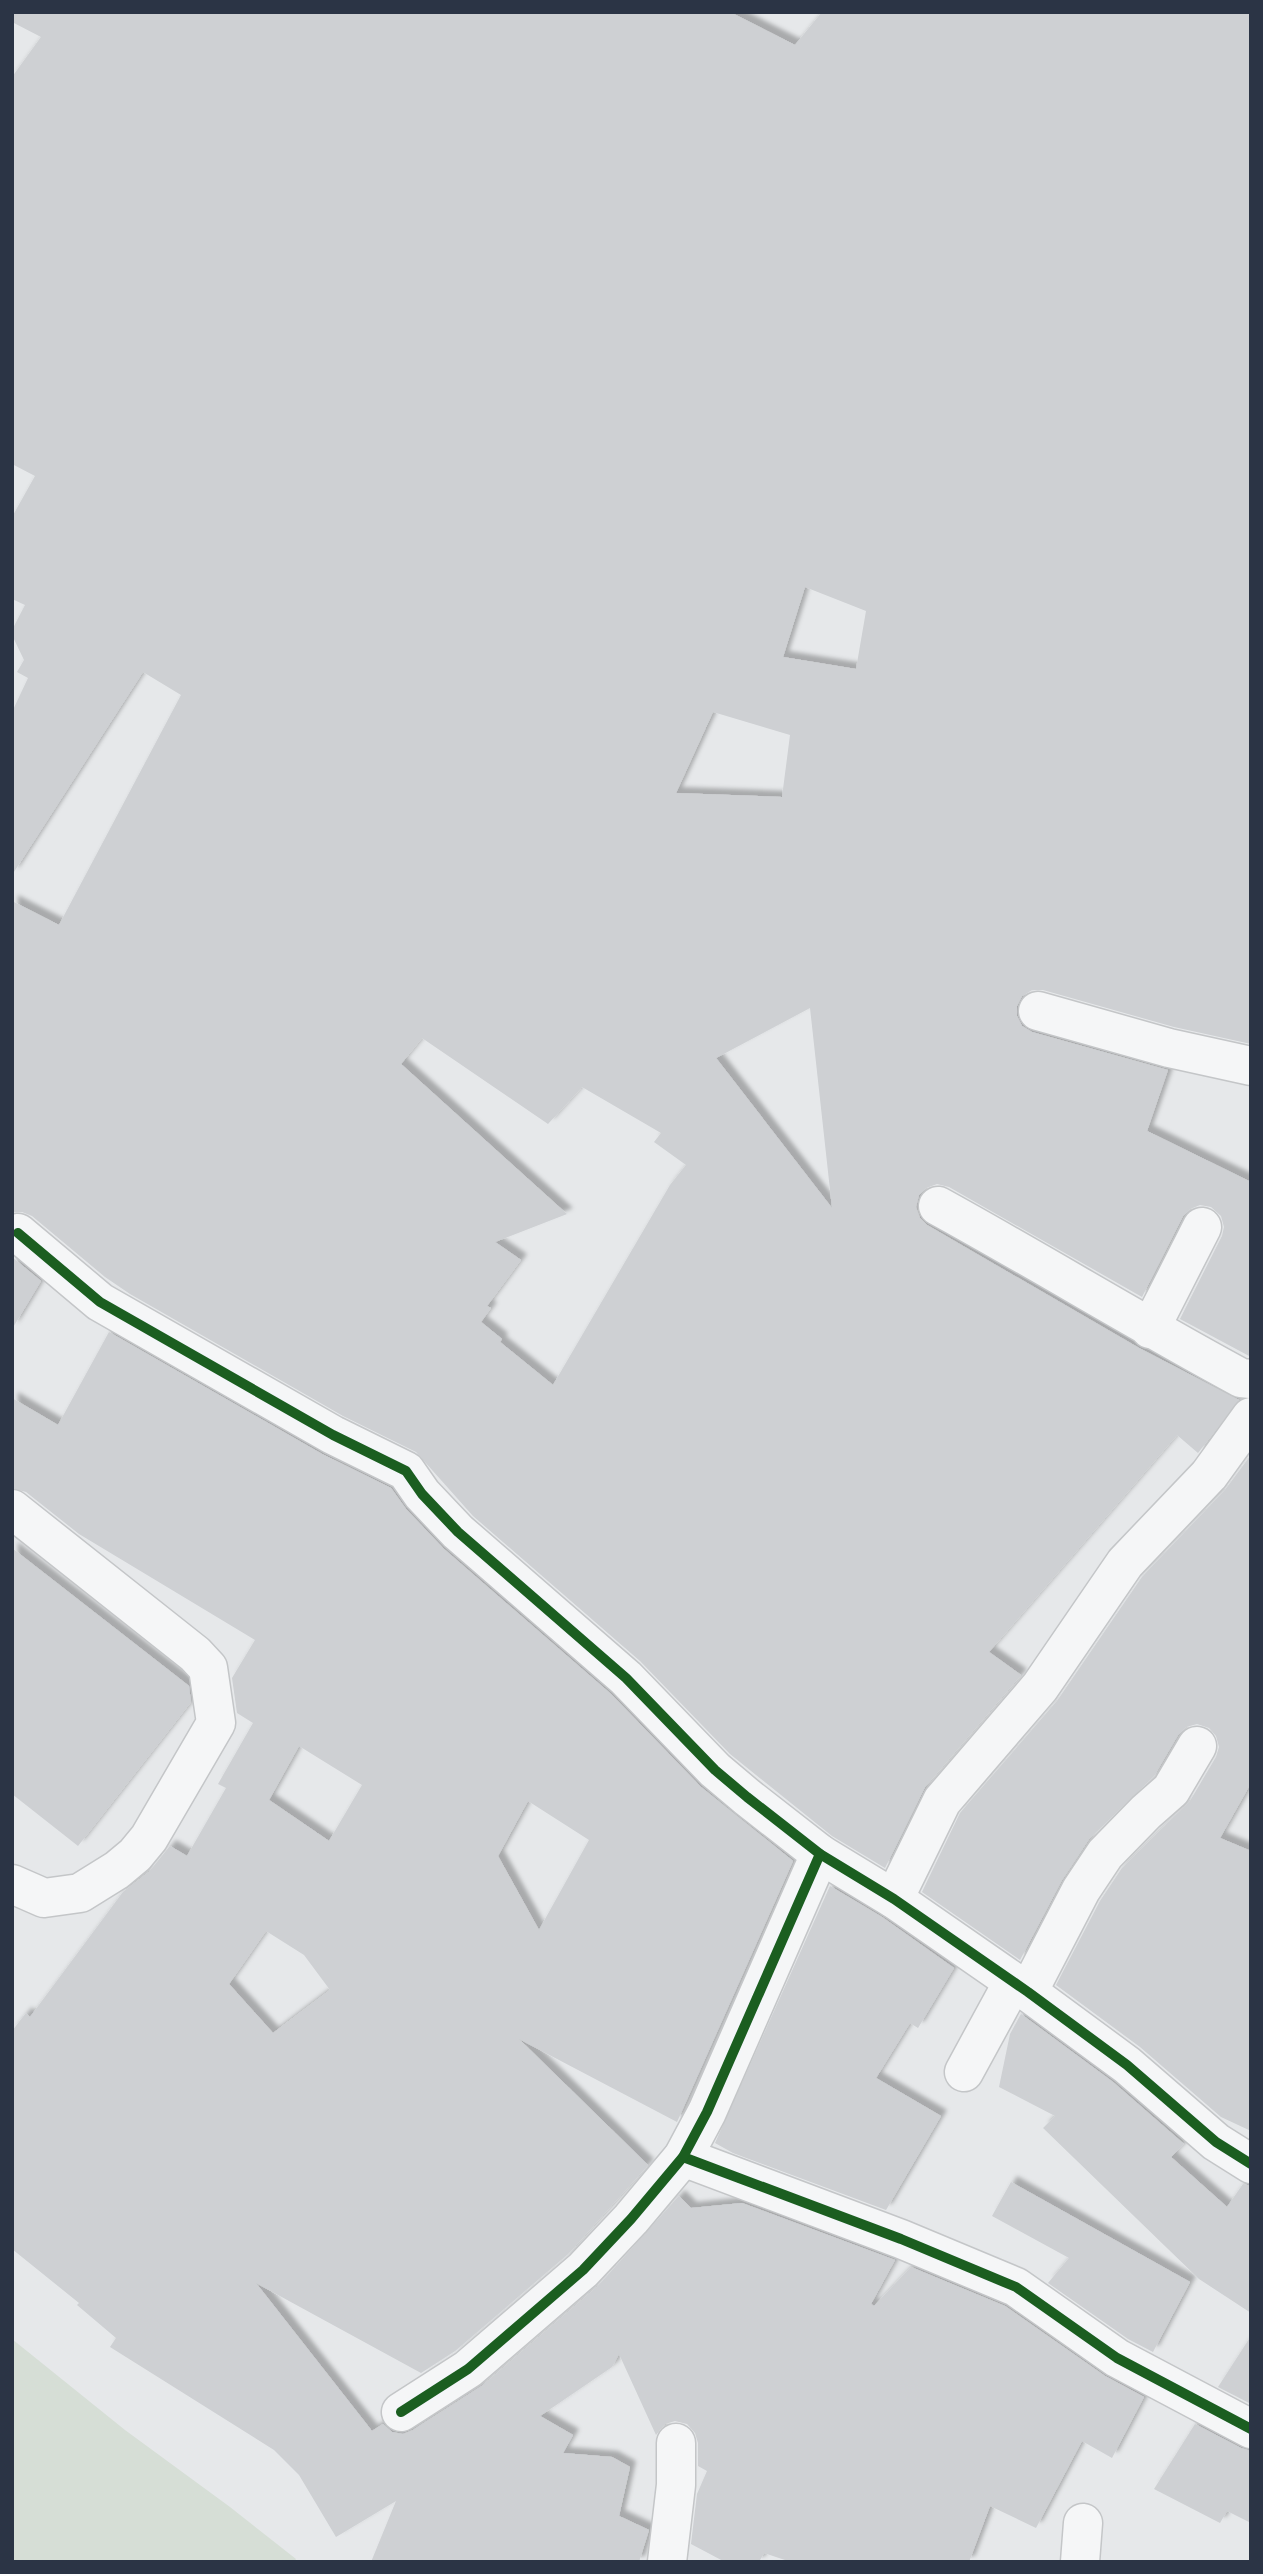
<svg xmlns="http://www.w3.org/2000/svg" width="1263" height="2574" font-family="Poppins,sans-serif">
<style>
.green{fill:#d6ded6}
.building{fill:#ced0d3;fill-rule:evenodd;filter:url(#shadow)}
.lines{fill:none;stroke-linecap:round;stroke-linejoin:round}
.street-casing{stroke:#c4c6c8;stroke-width:41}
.street{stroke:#f5f6f7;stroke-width:38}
.cycleway-casing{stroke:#f4f6f9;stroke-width:15}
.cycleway{stroke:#1b5e20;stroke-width:10}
</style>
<defs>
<filter id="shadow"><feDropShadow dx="6" dy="-6" stdDeviation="2" flood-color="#0004"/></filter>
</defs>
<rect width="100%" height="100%" fill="#e6e8ea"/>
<!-- green -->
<polygon class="green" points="12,2339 125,2430 230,2507 296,2559 294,2562 12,2562"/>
<!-- building -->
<g class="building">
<path d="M12,12H730L795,45L822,12H1251V1044L1174,1027L1043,990H1032L1022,996L1017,1006V1016L1022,1026L1032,1032L1168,1070L1147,1131L1251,1182V1357L1180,1319L1222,1236L1224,1227L1221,1216L1211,1207L1200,1205L1190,1209L1183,1216L1142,1297L949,1187L937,1184L926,1188L919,1195L916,1207L920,1218L927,1225L1139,1348L1239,1400L1198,1453L1177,1435L989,1652L1021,1675L925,1787L885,1868L832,1836L730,1754L640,1661L473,1516L416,1452L343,1416L130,1294L105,1277L32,1216L22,1212H12V901L59,925L181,695L143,672L12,875V712L28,678L17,672L24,660L12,635V630L25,605L12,599V517L35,476L12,464V77L41,37L12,22ZM805,587L866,611L856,669L783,657ZM713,712L790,735L782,797L676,793ZM810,1008L832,1208L716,1058ZM422,1038L548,1124L582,1087L661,1133L654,1142L686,1165L670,1185L553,1385L500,1342L502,1339L481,1322L491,1308L487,1306L521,1260L495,1242L567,1214L401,1064Z"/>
<polygon points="12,1257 41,1281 12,1329"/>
<path d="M109,1332L322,1454L391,1488L406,1509L444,1549L611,1694L701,1787L793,1861L677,2122L519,2039L648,2165L568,2254L455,2351L421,2373L256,2283L372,2431L383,2424L392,2432L403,2434L413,2430L482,2386L597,2287L679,2196L691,2208L742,2203L895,2260L871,2304L874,2306L911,2267L1005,2306L1105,2376L1144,2397L1112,2458L1082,2441L1036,2528L990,2506L969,2562H791L764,2553L759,2562H725L691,2544L697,2494L707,2471L698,2466V2443L695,2433L687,2424L675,2421L665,2424L656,2435L619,2354L612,2367L540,2416L573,2435L563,2453L612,2457L630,2467L619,2516L649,2530L639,2562H371L396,2501L336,2537L299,2475L274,2450L110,2347L116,2338L77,2305L79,2303L12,2249V2031L26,2013L30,2017L123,1892L149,1872L170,1846L187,1856L226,1788L218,1784L253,1723L237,1713L232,1678L255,1640L79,1534L26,1492L12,1488V1398L58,1425ZM299,1746L362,1785L329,1841L269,1800ZM528,1801L589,1840L539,1930L498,1856ZM266,1931L304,1955L330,1990L273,2033L229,1984Z"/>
<polygon points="1251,1455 1251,1783 1220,1838 1251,1851 1251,2131 1221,2117 1140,2047 1056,1985 1100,1901 1122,1868 1190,1801 1216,1757 1219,1747 1216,1736 1209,1728 1197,1724 1186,1727 1178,1735 1154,1776 1089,1839 1062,1880 1020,1960 922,1892 960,1813 1057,1701 1142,1577 1225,1490"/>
<polygon points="12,1548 189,1686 191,1702 78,1846 12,1794"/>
<polygon points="830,1886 882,1917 954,1968 918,2028 910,2023 876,2078 941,2116 886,2210 733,2153 715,2143"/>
<polygon points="1021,2014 1113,2082 1184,2144 1171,2157 1227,2207 1243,2184 1251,2186 1251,2313 1199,2279 1043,2128 1055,2116 999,2087 1010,2034"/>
<polygon points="1011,2182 1190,2282 1153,2352 1128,2339 1048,2283 1069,2258 992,2216"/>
<polygon points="1251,2336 1251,2404 1218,2387"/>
<polygon points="1195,2424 1241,2448 1251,2451 1251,2523 1227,2511 1220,2523 1154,2489"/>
</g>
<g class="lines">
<defs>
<g id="street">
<polyline points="1038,1011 1169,1048 1251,1066"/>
<path d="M938,1206C1040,1262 1139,1323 1241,1378L1251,1379"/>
<polyline points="18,1233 100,1302 333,1435 406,1471 422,1494 458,1532 626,1678 715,1770 747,1797 820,1854 894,1899 1028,1992 1127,2065 1216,2142 1251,2164"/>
<polyline points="1150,1329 1202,1227"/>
<polyline points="12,1509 195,1654 208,1668 216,1723 149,1838 135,1855 117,1870 80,1893 44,1898 12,1884"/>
<polyline points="894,1899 942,1801 1040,1687 1125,1563 1209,1475 1251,1417"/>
<polyline points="1028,1992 1081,1890 1105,1854 1146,1812 1171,1790 1197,1746"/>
<polyline points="964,2072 1013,1982"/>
<polyline points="683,2157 901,2239 1016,2287 1117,2358 1251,2429"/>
<polyline points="401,2412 468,2369 583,2270 631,2219 683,2157 707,2112 820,1854"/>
<polyline points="667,2562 676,2485 676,2443"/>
<polyline points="1080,2562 1083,2523"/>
</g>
</defs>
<!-- street casing -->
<use href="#street" class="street-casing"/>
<!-- street -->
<use href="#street" class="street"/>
<defs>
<g id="cycleway">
<polyline points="18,1233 100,1302 333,1435 406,1471 422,1494 458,1532 626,1678 715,1770 747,1797 820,1854 894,1899 1028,1992 1127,2065 1216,2142 1251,2164"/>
<polyline points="683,2157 901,2239 1016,2287 1117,2358 1251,2429"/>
<polyline points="401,2412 468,2369 583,2270 631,2219 683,2157 707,2112 820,1854"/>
</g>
</defs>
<!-- cycleway casing -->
<use href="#cycleway" class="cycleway-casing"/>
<!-- cycleway -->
<use href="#cycleway" class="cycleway"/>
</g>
<!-- border -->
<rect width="1263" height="2574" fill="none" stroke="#2b3445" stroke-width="28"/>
</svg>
